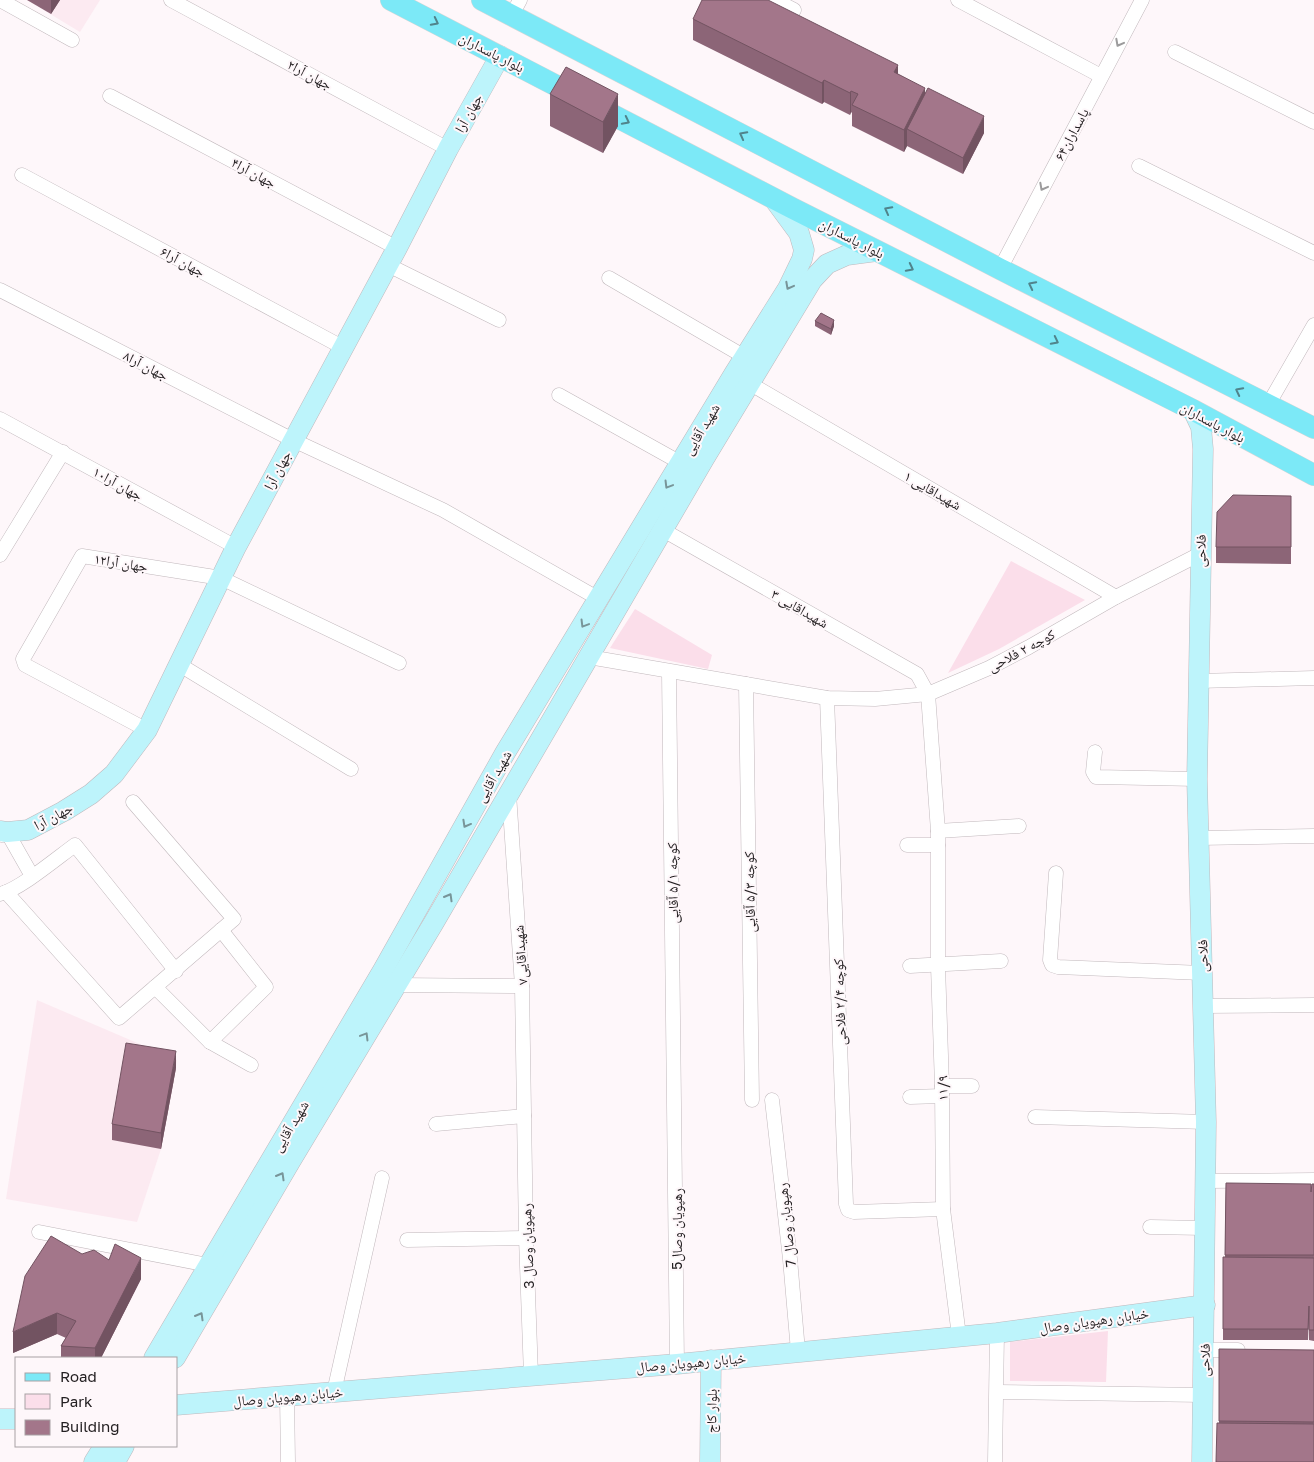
<svg xmlns="http://www.w3.org/2000/svg" width="1314" height="1462" font-family="'Golos Text','Noto Naskh Arabic',sans-serif">
<style>
.built{fill:#fceaf1}
.green{fill:#fbdeea}
.lines{fill:none;stroke-linecap:round;stroke-linejoin:round}
.street-casing{stroke:#c1b8bc;stroke-width:15}
.secondary-casing{stroke:#c1b8bc;stroke-width:21}
.primary-casing{stroke:#d8d7d7;stroke-width:22}
.street{stroke:#fff;stroke-width:14}
.secondary{stroke:#bdf4fb;stroke-width:20}
.primary{stroke:#7ce9f7;stroke-width:21}
.wall{fill:#8c6577}
.shaded-wall{fill:#725361}
.building{fill:#a3768a;stroke:#725361}
.oneway{stroke:#50848c}
.oneway2{stroke:#9c9b9c}
.oneway3{stroke:#789599}
.labels{text-anchor:middle;dominant-baseline:central;stroke-width:4;stroke-linejoin:round;paint-order:stroke}
.street-label{font-size:14px;fill:#242022;stroke:#fef7fa}
</style>
<rect width="100%" height="100%" fill="#fef7fa"/>
<!-- built -->
<g class="built">
<polygon points="27,0 100,0 80,32"/>
<polygon points="37,1000 177,1060 161,1149 137,1222 6,1199"/>
</g>
<!-- green -->
<g class="green">
<polygon points="1011,561 1085,600 999,649 948,673"/>
<polygon points="635,609 712,655 708,669 610,648"/>
<polygon points="1108,1331 1106,1382 1010,1381 1010,1342"/>
</g>
<g class="lines">
<defs>
<g id="street">
<polyline points="0,0 72,40"/>
<polyline points="171,0 448,149"/>
<polyline points="775,0 794,10"/>
<polyline points="958,0 1101,76"/>
<polyline points="512,15 520,0"/>
<polyline points="1175,52 1314,122"/>
<polyline points="110,96 397,248"/>
<polyline points="1139,166 1314,253"/>
<polyline points="22,175 344,348"/>
<polyline points="388,265 499,320"/>
<polyline points="1000,269 1142,0"/>
<polyline points="609,278 745,357"/>
<polyline points="0,290 293,440 443,510 599,599"/>
<polyline points="749,383 1116,597"/>
<polyline points="559,395 681,463"/>
<polyline points="1268,405 1314,325"/>
<polyline points="0,419 236,547"/>
<polyline points="663,530 917,674 928,694 938,831 938,966 942,1086 943,1209 959,1336"/>
<polyline points="0,555 63,452"/>
<polyline points="589,657 827,698 875,699 928,694 989,668 1029,647 1116,597 1200,554"/>
<polyline points="180,665 351,769"/>
<polyline points="669,672 677,1364"/>
<polyline points="1198,681 1314,678"/>
<polyline points="746,684 752,1100"/>
<polyline points="827,698 846,1204 848,1210 854,1212 943,1209"/>
<polyline points="147,730 25,665 23,659 82,556 221,578 399,663"/>
<polyline points="1095,752 1093,772 1096,777 1197,779"/>
<polyline points="509,794 522,986 526,1238 531,1375"/>
<polyline points="938,831 1019,826"/>
<polyline points="2,835 7,832 32,876"/>
<polyline points="1199,838 1314,836"/>
<polyline points="907,845 938,845"/>
<polyline points="1056,873 1050,960 1052,965 1058,967 1202,973"/>
<polyline points="6,892 119,1018 234,919 133,802"/>
<path d="M0,894C19,890 57,858 75,845L176,971"/>
<polyline points="910,966 1001,961"/>
<polyline points="396,985 522,986"/>
<polyline points="155,987 210,1042 251,1065"/>
<polyline points="1202,1006 1314,1005"/>
<polyline points="210,1042 266,987 221,930"/>
<polyline points="942,1086 972,1086"/>
<polyline points="910,1097 942,1096"/>
<polyline points="772,1100 790,1259 798,1351"/>
<polyline points="1035,1117 1206,1122"/>
<polyline points="436,1124 524,1116"/>
<polyline points="1206,1181 1314,1180"/>
<polyline points="1150,1227 1204,1228"/>
<polyline points="39,1232 208,1265"/>
<polyline points="407,1240 526,1238"/>
<polyline points="1204,1350 1238,1350"/>
<polyline points="334,1392 382,1178"/>
<polyline points="997,1392 1203,1395"/>
<polyline points="287,1396 288,1462"/>
<polyline points="995,1462 997,1333"/>
</g>
<g id="secondary">
<polyline points="1193,410 1201,427 1203,449 1197,779 1206,1122 1202,1462"/>
<polyline points="0,831 7,832 28,830 64,811 91,794 114,774 147,730 236,547 397,248 448,149 500,56"/>
<polyline points="154,1358 383,970 505,753 734,374 788,288 802,259 804,250 799,233 774,199"/>
<polyline points="175,1358 290,1162 433,924 704,459 812,280 827,264 847,255 877,251"/>
<polyline points="176,1405 677,1364 997,1333 1205,1305"/>
<polyline points="0,1419 16,1419"/>
<polyline points="94,1462 104,1446"/>
<polyline points="115,1462 124,1446"/>
<polyline points="710,1462 711,1360"/>
</g>
<g id="primary">
<polyline points="391,0 792,208 1193,410 1314,475"/>
<polyline points="482,0 1000,269 1314,428"/>
</g>
</defs>
<!-- street casing -->
<use href="#street" class="street-casing"/>
<!-- secondary casing -->
<use href="#secondary" class="secondary-casing"/>
<!-- primary casing -->
<use href="#primary" class="primary-casing"/>
<!-- street -->
<use href="#street" class="street"/>
<!-- secondary -->
<use href="#secondary" class="secondary"/>
<!-- primary -->
<use href="#primary" class="primary"/>
</g>
<!-- wall -->
<g class="wall">
<polygon points="27,0 60,0 51,14"/>
<polygon points="693,19 898,74 984,133 963,174 907,146 904,152 852,126 852,113 851,112 850,115 824,102 822,104 693,40"/>
<polygon points="550,94 618,126 603,153 550,126"/>
<polygon points="815,321 834,326 831,335 815,326"/>
<polygon points="1291,496 1291,564 1216,563 1216,547"/>
<polygon points="176,1068 161,1149 112,1140 112,1124"/>
<polygon points="1226,1183 1311,1192 1314,1184 1314,1341 1309,1340 1309,1318 1308,1340 1223,1340 1223,1257 1225,1257"/>
<polygon points="82,1254 141,1279 101,1358 61,1358 61,1346 66,1338 57,1334 13,1353"/>
<polygon points="1314,1350 1314,1462 1219,1423 1219,1421"/>
</g>
<!-- shaded-wall -->
<g class="shaded-wall">
<polygon points="51,0 60,0 51,14"/>
<polygon points="898,65 898,86 894,72"/>
<polygon points="824,80 824,102 822,104 822,83"/>
<polygon points="925,88 925,109 907,129 907,146 904,152 904,130"/>
<polygon points="851,91 851,112 850,115 850,93"/>
<polygon points="618,94 618,126 603,153 603,122"/>
<polygon points="984,116 984,133 963,174 963,158"/>
<polygon points="834,320 834,326 831,335 831,329"/>
<polygon points="176,1051 176,1068 161,1149 161,1133"/>
<polygon points="141,1258 141,1279 101,1358 95,1358 95,1348"/>
<polygon points="57,1313 57,1334 13,1353 13,1332"/>
</g>
<!-- building -->
<g class="building">
<polygon points="702,0 768,0 898,65 894,72 925,88 904,130 852,105 858,94 851,91 850,93 824,80 822,83 693,19"/>
<polygon points="566,67 618,94 603,122 550,94"/>
<polygon points="928,88 984,116 963,158 907,129"/>
<polygon points="821,313 834,320 831,329 815,321"/>
<polygon points="1233,495 1291,496 1291,547 1216,547 1217,512"/>
<polygon points="126,1043 176,1051 161,1133 112,1124"/>
<polygon points="1226,1183 1311,1184 1311,1192 1312,1184 1314,1184 1314,1255 1225,1255"/>
<polygon points="51,1236 82,1254 94,1250 109,1260 115,1244 141,1258 95,1348 61,1346 76,1321 57,1313 13,1332 25,1276"/>
<polygon points="1223,1257 1314,1258 1314,1330 1309,1330 1309,1306 1308,1329 1223,1329"/>
<polygon points="1219,1349 1314,1350 1314,1422 1219,1421"/>
<polygon points="1217,1423 1314,1424 1314,1462 1216,1462"/>
</g>
<!-- one-way arrows -->
<defs><path id="oneway-chevron" d="M-2-3.5L2.5 0L-2 3.5" fill="none" stroke-width="1.6" stroke-linecap="round" stroke-linejoin="round" transform="scale(1.25)"/></defs>
<g class="oneway">
<use href="#oneway-chevron" transform="translate(435 22) rotate(27)"/>
<use href="#oneway-chevron" transform="translate(626 121) rotate(27)"/>
<use href="#oneway-chevron" transform="translate(743 135) rotate(-152)"/>
<use href="#oneway-chevron" transform="translate(888 210) rotate(-152)"/>
<use href="#oneway-chevron" transform="translate(910 268) rotate(27)"/>
<use href="#oneway-chevron" transform="translate(1032 285) rotate(-153)"/>
<use href="#oneway-chevron" transform="translate(1055 341) rotate(27)"/>
<use href="#oneway-chevron" transform="translate(1239 391) rotate(-153)"/>
</g>
<g class="oneway2">
<use href="#oneway-chevron" transform="translate(1119 43) rotate(118)"/>
<use href="#oneway-chevron" transform="translate(1043 187) rotate(118)"/>
</g>
<g class="oneway3">
<use href="#oneway-chevron" transform="translate(789 286) rotate(118)"/>
<use href="#oneway-chevron" transform="translate(668 485) rotate(121)"/>
<use href="#oneway-chevron" transform="translate(584 624) rotate(121)"/>
<use href="#oneway-chevron" transform="translate(466 824) rotate(119)"/>
<use href="#oneway-chevron" transform="translate(449 897) rotate(-60)"/>
<use href="#oneway-chevron" transform="translate(365 1036) rotate(-59)"/>
<use href="#oneway-chevron" transform="translate(281 1176) rotate(-60)"/>
<use href="#oneway-chevron" transform="translate(200 1316) rotate(-60)"/>
</g>
<g class="labels">
<!-- street labels -->
<g class="street-label">
<text transform="translate(492 52) rotate(27)">بلوار پاسداران</text>
<text transform="translate(310 74) rotate(28)">جهان آرا۲</text>
<text transform="translate(468 113) rotate(-61)">جهان آرا</text>
<text transform="translate(1071 134) rotate(-62)">پاسداران۶۴</text>
<text transform="translate(254 172) rotate(28)">جهان آرا۴</text>
<text transform="translate(852 238) rotate(27)">بلوار پاسداران</text>
<text transform="translate(183 261) rotate(28)">جهان آرا۶</text>
<text transform="translate(146 365) rotate(27)">جهان آرا۸</text>
<text transform="translate(1213 422) rotate(28)">بلوار پاسداران</text>
<text transform="translate(701 429) rotate(-59)">شهید آقایی</text>
<text transform="translate(277 470) rotate(-62)">جهان آرا</text>
<text transform="translate(118 483) rotate(29)">جهان آرا۱۰</text>
<text transform="translate(933 490) rotate(30)">۱ شهیداقایی</text>
<text transform="translate(1200 551) rotate(-89)">فلاحی</text>
<text transform="translate(121 562) rotate(9)">جهان آرا۱۲</text>
<text transform="translate(800 608) rotate(30)">۳ شهیداقایی</text>
<text transform="translate(1021 650) rotate(-28)">کوچه ۲ فلاحی</text>
<text transform="translate(493 776) rotate(-60)">شهید آقایی</text>
<text transform="translate(53 816) rotate(-28)">جهان آرا</text>
<text transform="translate(672 883) rotate(-91)">کوچه ۵/۱ آقایی</text>
<text transform="translate(749 892) rotate(-91)">کوچه ۵/۳ آقایی</text>
<text transform="translate(520 955) rotate(-94)">شهیداقایی۷</text>
<text transform="translate(1202 956) rotate(-91)">فلاحی</text>
<text transform="translate(839 1002) rotate(-92)">کوچه ۲/۴ فلاحی</text>
<text transform="translate(942 1088) rotate(-91)">۱۱/۹</text>
<text transform="translate(290 1126) rotate(-59)">شهید آقایی</text>
<text transform="translate(786 1225) rotate(-96)">7 رهپویان وصال</text>
<text transform="translate(676 1229) rotate(-90)">رهپویان وصال5</text>
<text transform="translate(527 1246) rotate(-92)">3 رهپویان وصال</text>
<text transform="translate(1094 1320) rotate(-8)">خیابان رهپویان وصال</text>
<text transform="translate(1204 1360) rotate(-88)">فلاحی</text>
<text transform="translate(691 1362) rotate(-5)">خیابان رهپویان وصال</text>
<text transform="translate(288 1396) rotate(-5)">خیابان رهپویان وصال</text>
<text transform="translate(711 1411) rotate(-89)">بلوار کاج</text>
</g>
</g>
<!-- legend -->
<rect x="15" y="1357" width="162" height="90" fill="#fef7fa" stroke="#a7a1a4"/>
<rect x="25" y="1373" width="25" height="8" fill="#7ce9f7" stroke="#a7a1a4"/>
<text x="60" y="1382" font-size="15" fill="#242022">Road</text>
<rect x="25" y="1394" width="25" height="15" fill="#fbdeea" stroke="#a7a1a4"/>
<text x="60" y="1407" font-size="15" fill="#242022">Park</text>
<rect x="25" y="1420" width="25" height="15" fill="#a3768a" stroke="#a7a1a4"/>
<text x="60" y="1432" font-size="15" fill="#242022">Building</text>
</svg>
